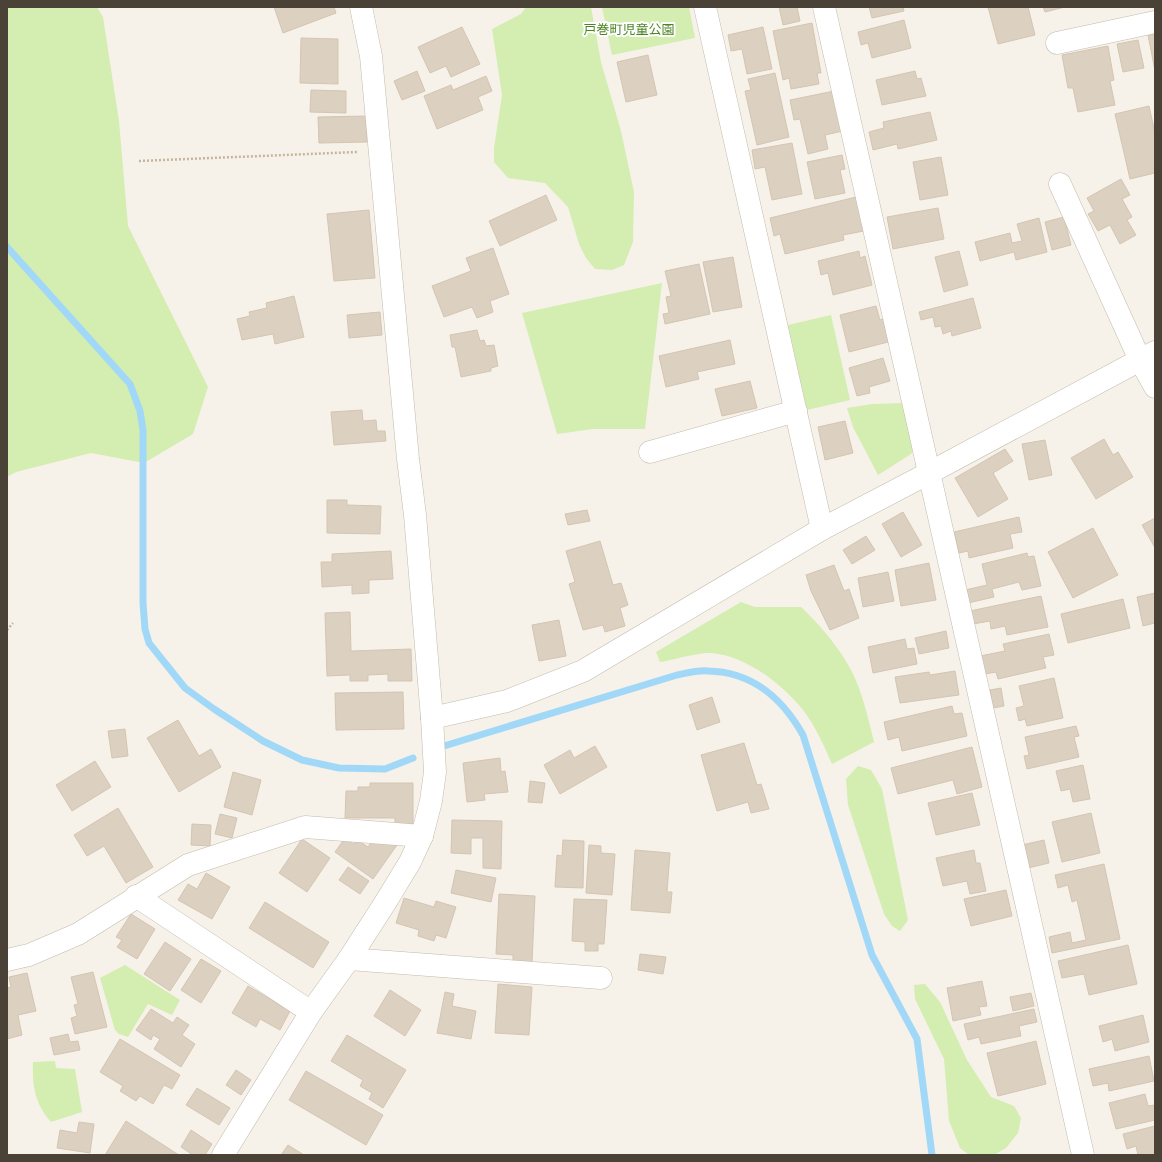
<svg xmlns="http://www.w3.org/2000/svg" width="1162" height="1162" font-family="Lato,'Noto Sans JP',sans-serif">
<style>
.green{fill:#d4edb0}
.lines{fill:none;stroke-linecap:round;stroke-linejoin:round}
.stream{stroke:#a2d8f7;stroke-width:7}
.building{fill:#dcd0c1;stroke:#d5c5b1}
.minor-casing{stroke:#c3baab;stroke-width:23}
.path{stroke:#c6b59b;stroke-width:2.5;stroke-dasharray:2 2;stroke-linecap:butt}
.minor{stroke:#fff;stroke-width:22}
.labels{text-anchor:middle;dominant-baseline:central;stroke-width:4;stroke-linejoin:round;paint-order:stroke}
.park-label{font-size:13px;fill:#4c8423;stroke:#fff}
</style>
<rect width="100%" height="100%" fill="#f6f2ea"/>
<!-- green -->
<g class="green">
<polygon points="7,7 97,7 103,17 119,121 128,226 208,387 193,434 144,463 91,453 16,472 7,477"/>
<polygon points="526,7 591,7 601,62 621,131 634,192 633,242 624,265 612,270 595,269 586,258 579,244 568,207 545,183 508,178 494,162 494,148 502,95 492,29 521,14"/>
<polygon points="602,7 689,7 695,38 612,55"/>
<polygon points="662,283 645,429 593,429 557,434 522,313"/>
<polygon points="831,315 850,400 807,410 788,325"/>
<polygon points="903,403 915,447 911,454 878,475 853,427 847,408 872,404"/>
<path d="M741,602L755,607H801C826,631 851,661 861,694C866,709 870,726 874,742L832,764C824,746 815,725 803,710C781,683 746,656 711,653C699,652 673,660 660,662L656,652Z"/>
<polygon points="858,766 871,770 882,789 908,920 900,931 892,926 884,914 848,805 846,779"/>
<polygon points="125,965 180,1000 172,1015 148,1004 128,1037 119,1034 115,1030 100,978"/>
<polygon points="925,984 940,1002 967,1060 991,1097 1014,1106 1021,1118 1018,1133 1006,1148 994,1155 969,1155 960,1148 949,1121 944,1059 915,999 914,985"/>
<path d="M55,1061L56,1068L75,1069L82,1112L51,1122C35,1104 32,1085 33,1062Z"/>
</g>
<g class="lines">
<!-- stream -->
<g class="stream">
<polyline points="7,247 130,384 140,411 143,430 143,603 145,629 149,643 185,688 214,709 263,741 302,760 339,768 385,769 413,758"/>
<path d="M444,746L677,675C687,673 698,670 708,671C753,672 782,698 803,735L872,955L917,1039L932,1155"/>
</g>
</g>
<!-- building -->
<g class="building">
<polygon points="274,7 334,7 336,13 283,33"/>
<polygon points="779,7 797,7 800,21 783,25"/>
<polygon points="869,7 903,7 904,11 872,18"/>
<polygon points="988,7 1028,7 1035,35 998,44"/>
<polygon points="1043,7 1065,7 1045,12"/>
<polygon points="904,20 911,48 872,58 868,43 861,45 858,32"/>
<polygon points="812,23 821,73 817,73 819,84 791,89 789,78 783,80 773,31"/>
<polygon points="462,27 480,64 451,77 446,66 430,73 418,47"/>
<polygon points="763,27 772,69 747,74 742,49 731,51 728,35"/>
<polygon points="1155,34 1155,71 1148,35"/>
<polygon points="301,38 338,39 338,84 300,83"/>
<polygon points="1138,40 1144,68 1123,72 1117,44"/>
<polygon points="1108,46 1114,80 1110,81 1115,105 1078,112 1073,88 1068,88 1062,55"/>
<polygon points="648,55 657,95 626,102 617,62"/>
<polygon points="417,71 425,91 402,100 394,81"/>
<polygon points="915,71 917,79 921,78 926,96 882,105 876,80"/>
<polygon points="775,73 789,137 757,145 745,91 751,90 748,79"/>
<polygon points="486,76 492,91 478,97 483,110 437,129 424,96 451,85 453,90"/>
<polygon points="311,90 346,91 346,113 310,112"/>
<polygon points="834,91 843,131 825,135 828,149 808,154 800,119 794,120 790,100"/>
<polygon points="1149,106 1155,133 1155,173 1130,179 1115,114"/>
<polygon points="930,112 937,140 898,149 897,144 873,150 869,132 884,128 883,122"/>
<polygon points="366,116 367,142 319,143 318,117"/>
<polygon points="792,143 802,194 772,200 765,167 755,169 752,150"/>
<polygon points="842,155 845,169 840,170 845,193 815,199 807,162"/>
<polygon points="941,157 948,195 920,200 913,162"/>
<polygon points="1121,179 1130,195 1122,199 1132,217 1127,220 1136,235 1120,244 1110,225 1098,231 1088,214 1094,211 1087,198"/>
<polygon points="546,195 557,220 500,246 489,221"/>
<polygon points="856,197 864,231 843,235 844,240 785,254 780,234 774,236 770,218"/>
<polygon points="938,208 944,239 893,249 887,217"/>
<polygon points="369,210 375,278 334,281 327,214"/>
<polygon points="1064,217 1071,245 1052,250 1045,222"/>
<polygon points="1039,218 1047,252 1016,260 1014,252 980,261 975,242 1010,233 1012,243 1022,241 1017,224"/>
<polygon points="493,248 509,294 490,301 493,312 477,318 472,307 444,317 432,286 471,271 466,258"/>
<polygon points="859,251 860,258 865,256 872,285 833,295 828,273 821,275 818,261"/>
<polygon points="959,251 968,285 944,292 935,257"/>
<polygon points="733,257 742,307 713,312 703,262"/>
<polygon points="699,264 710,314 665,324 663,314 669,313 666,297 671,296 665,271"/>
<polygon points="294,296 304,337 275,344 273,334 242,340 237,319 250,316 249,312 267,308 266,303"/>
<polygon points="973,298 981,328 952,336 951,331 943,334 941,326 935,327 933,317 921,320 919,312"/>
<polygon points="876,306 880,320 886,318 892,341 849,352 840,315"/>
<polygon points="380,312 382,335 349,338 347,315"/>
<polygon points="477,330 480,341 484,340 486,346 494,345 498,366 491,368 491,371 461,377 455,347 452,347 450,335"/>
<polygon points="730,340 735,364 697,372 699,379 666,387 659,356"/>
<polygon points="883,358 890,381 869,387 870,393 857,396 849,368"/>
<polygon points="750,381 757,408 722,416 715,389"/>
<polygon points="362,410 363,421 376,420 377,431 385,431 386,441 334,445 331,412"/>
<polygon points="845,421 853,453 825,460 818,427"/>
<polygon points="1104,439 1113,455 1118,452 1133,477 1096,499 1071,458"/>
<polygon points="1045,440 1052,475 1029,480 1022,444"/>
<polygon points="1005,449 1013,461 993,473 1008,499 978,517 955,478"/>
<polygon points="327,500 347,500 347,505 381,506 380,534 327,533"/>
<polygon points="587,510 590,521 568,525 565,514"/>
<polygon points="903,512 922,545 901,557 882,524"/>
<polygon points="1019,517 1022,532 1010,534 1013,548 969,558 968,551 959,553 954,532"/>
<polygon points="1155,518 1155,548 1142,525"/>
<polygon points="1093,528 1118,575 1073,598 1048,552"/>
<polygon points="866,536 875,550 852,564 843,550"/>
<polygon points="600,541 613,585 621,583 628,605 620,608 625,626 605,632 603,625 583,630 569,584 575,582 566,551"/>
<polygon points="391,551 393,579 369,580 369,593 352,594 352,585 322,587 321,562 332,562 332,554"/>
<polygon points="1027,553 1028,557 1034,556 1041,586 1022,590 1019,582 992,589 994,597 968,603 965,590 987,585 982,564"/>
<polygon points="929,563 936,600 901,606 895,570"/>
<polygon points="834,565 844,591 849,589 859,618 830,630 811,591 806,575"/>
<polygon points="888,572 894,601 863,607 858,578"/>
<polygon points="1155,593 1155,623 1143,626 1137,597"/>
<polygon points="1041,596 1048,627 1007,635 1005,626 991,629 990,621 973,624 970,611"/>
<polygon points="1123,599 1130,628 1068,643 1061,614"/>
<polygon points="350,612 351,651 411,649 412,681 388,681 388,674 368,675 368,681 350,681 350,675 327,676 325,613"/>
<polygon points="559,620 566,656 539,661 532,625"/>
<polygon points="946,631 949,648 919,654 915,638"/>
<polygon points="1049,634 1054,655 1043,657 1046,668 998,679 996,672 985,674 980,656 1005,651 1003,644"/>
<polygon points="905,639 907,649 914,648 917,664 873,673 868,647"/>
<polygon points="955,671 959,695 900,703 895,677 929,672 930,675"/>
<polygon points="1054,678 1063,718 1027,726 1025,719 1019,721 1016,708 1024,706 1019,686"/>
<polygon points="1001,688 1004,706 993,708 990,690"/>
<polygon points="403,692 404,729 336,730 335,693"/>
<polygon points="712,697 720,722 697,730 689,705"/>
<polygon points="952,706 954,714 962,713 967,736 902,751 899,737 888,740 884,722"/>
<polygon points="178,720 199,756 211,749 221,767 179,792 147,738"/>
<polygon points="1076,726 1079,736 1074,737 1079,757 1027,769 1024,756 1029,755 1025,737"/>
<polygon points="125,729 128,756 112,758 108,731"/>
<polygon points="744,743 757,785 761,784 769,809 751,813 748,802 717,811 701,755"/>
<polygon points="595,746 607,767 560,794 544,765 570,750 574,758"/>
<polygon points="972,747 982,787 957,794 953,780 898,794 891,768"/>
<polygon points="500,758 501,772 505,771 508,792 484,794 485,800 467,802 463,763"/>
<polygon points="95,761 111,787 72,811 56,785"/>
<polygon points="1083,765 1090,799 1073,802 1070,789 1061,791 1056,771"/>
<polygon points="233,772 261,780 252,815 224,807"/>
<polygon points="530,781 545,783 542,803 528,802"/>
<polygon points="370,783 413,783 413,826 395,826 395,818 345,818 346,791 358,791 358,787 370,787"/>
<polygon points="972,793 980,825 936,835 928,803"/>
<polygon points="118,808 153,867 126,883 104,846 87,856 74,835"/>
<polygon points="1091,813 1100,853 1062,862 1052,822"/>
<polygon points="220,814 237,818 232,838 215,834"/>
<polygon points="452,820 502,821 501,869 483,868 483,838 471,838 471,854 451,853"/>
<polygon points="192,824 211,825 210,846 191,845"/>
<polygon points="345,838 354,844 357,840 368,847 373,840 397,845 373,879 335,852"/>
<polygon points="302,839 330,858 307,892 279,873"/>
<polygon points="563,840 584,841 583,888 555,887 557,855 562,856"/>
<polygon points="1044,840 1049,863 1028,868 1022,845"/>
<polygon points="589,845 601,846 601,853 615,854 612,895 586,893"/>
<polygon points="635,850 670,853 667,892 672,892 670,913 631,910"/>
<polygon points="974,850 976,863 980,863 986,891 970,894 967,881 943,886 936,858"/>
<polygon points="1104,864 1120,939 1052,953 1049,937 1070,932 1072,943 1086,940 1077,900 1072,902 1068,885 1058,888 1055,875"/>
<polygon points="348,867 369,881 360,894 339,880"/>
<polygon points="456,870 496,878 491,902 451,893"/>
<polygon points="206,873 230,887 212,919 178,900 188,884 197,889"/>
<polygon points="1006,890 1012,916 971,926 964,899"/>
<polygon points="499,894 535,896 532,962 513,961 513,955 496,954"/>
<polygon points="404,898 434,907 436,901 456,907 446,938 436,935 434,941 418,936 419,930 396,923"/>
<polygon points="574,899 607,900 604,944 598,944 598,951 585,951 585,942 572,941"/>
<polygon points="265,902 329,942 313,968 249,928"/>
<polygon points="131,914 155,929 137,959 117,947 122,940 116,937"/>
<polygon points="165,942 191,959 170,991 144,974"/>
<polygon points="1128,945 1137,984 1089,995 1084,974 1062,978 1058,961"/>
<polygon points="640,954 666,957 663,974 638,970"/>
<polygon points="201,959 221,971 201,1003 181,990"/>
<polygon points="93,972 107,1027 75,1034 71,1018 77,1016 74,1005 78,1004 71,977"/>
<polygon points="27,973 36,1011 18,1015 22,1035 7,1039 7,988 11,987 9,977"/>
<polygon points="982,981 987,1006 979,1007 981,1015 953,1021 947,988"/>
<polygon points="498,984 532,987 529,1035 495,1033"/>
<polygon points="248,986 290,1011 280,1030 260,1019 256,1027 232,1013"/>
<polygon points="390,990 421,1010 405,1036 374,1016"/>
<polygon points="445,992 454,994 452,1006 476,1011 471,1039 437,1033"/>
<polygon points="1031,993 1034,1006 1013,1011 1010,997"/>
<polygon points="151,1009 173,1023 177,1017 189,1025 182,1035 195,1044 181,1067 154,1049 160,1039 153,1035 151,1040 136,1030"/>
<polygon points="1034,1009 1037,1022 1019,1026 1021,1036 981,1044 979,1037 968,1040 964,1024"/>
<polygon points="1143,1015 1149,1042 1115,1051 1112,1039 1103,1042 1099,1026"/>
<polygon points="68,1034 70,1042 78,1041 80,1050 54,1055 50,1038"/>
<polygon points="347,1035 406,1070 383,1108 369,1099 372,1093 360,1086 363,1080 331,1061"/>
<polygon points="120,1039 180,1075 172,1089 164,1085 153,1104 140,1096 136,1101 120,1091 123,1086 100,1072"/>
<polygon points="1036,1041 1046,1084 998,1096 987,1053"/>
<polygon points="1149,1056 1154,1081 1109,1091 1108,1083 1093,1086 1089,1069"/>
<polygon points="236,1070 251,1080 241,1095 226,1085"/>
<polygon points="306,1071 383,1115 366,1145 289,1100"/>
<polygon points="197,1088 230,1108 219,1125 186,1105"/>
<polygon points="1145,1094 1148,1106 1155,1105 1155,1120 1116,1129 1109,1103"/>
<polygon points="126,1121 179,1155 105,1155"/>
<polygon points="79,1122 94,1124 90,1153 57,1148 60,1130 77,1133"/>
<polygon points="1155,1126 1155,1155 1138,1155 1136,1146 1127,1149 1123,1134"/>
<polygon points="191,1130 212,1144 205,1155 193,1155 181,1147"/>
<polygon points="288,1145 304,1155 281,1155"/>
</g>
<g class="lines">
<defs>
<g id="minor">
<polyline points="705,7 822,529"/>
<polyline points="824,7 1083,1155"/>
<polyline points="1057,43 1155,22"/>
<polyline points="1060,184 1140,360 1155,387"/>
<polyline points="650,452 796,411"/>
<polyline points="432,718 507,701 583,671 822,529 929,473 1155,352"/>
<polyline points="136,896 311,1012"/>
<polyline points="349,959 601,978"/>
<polyline points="7,960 29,955 78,934 188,865 305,827 422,836"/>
<polyline points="223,1155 311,1012 349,959 385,903 410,862 422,836 431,801 435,772 432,718 415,515 408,459 371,56 361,7"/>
</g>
</defs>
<!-- minor casing -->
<use href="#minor" class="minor-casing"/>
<!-- path -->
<g class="path">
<polyline points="139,161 357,152"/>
<polyline points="7,630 13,623"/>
</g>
<!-- minor -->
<use href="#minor" class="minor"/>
</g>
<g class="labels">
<!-- park labels -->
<g class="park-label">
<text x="629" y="29">戸巻町児童公園</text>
</g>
</g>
<!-- border -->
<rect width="1162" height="1162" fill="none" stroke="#4b4237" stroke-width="16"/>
</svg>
